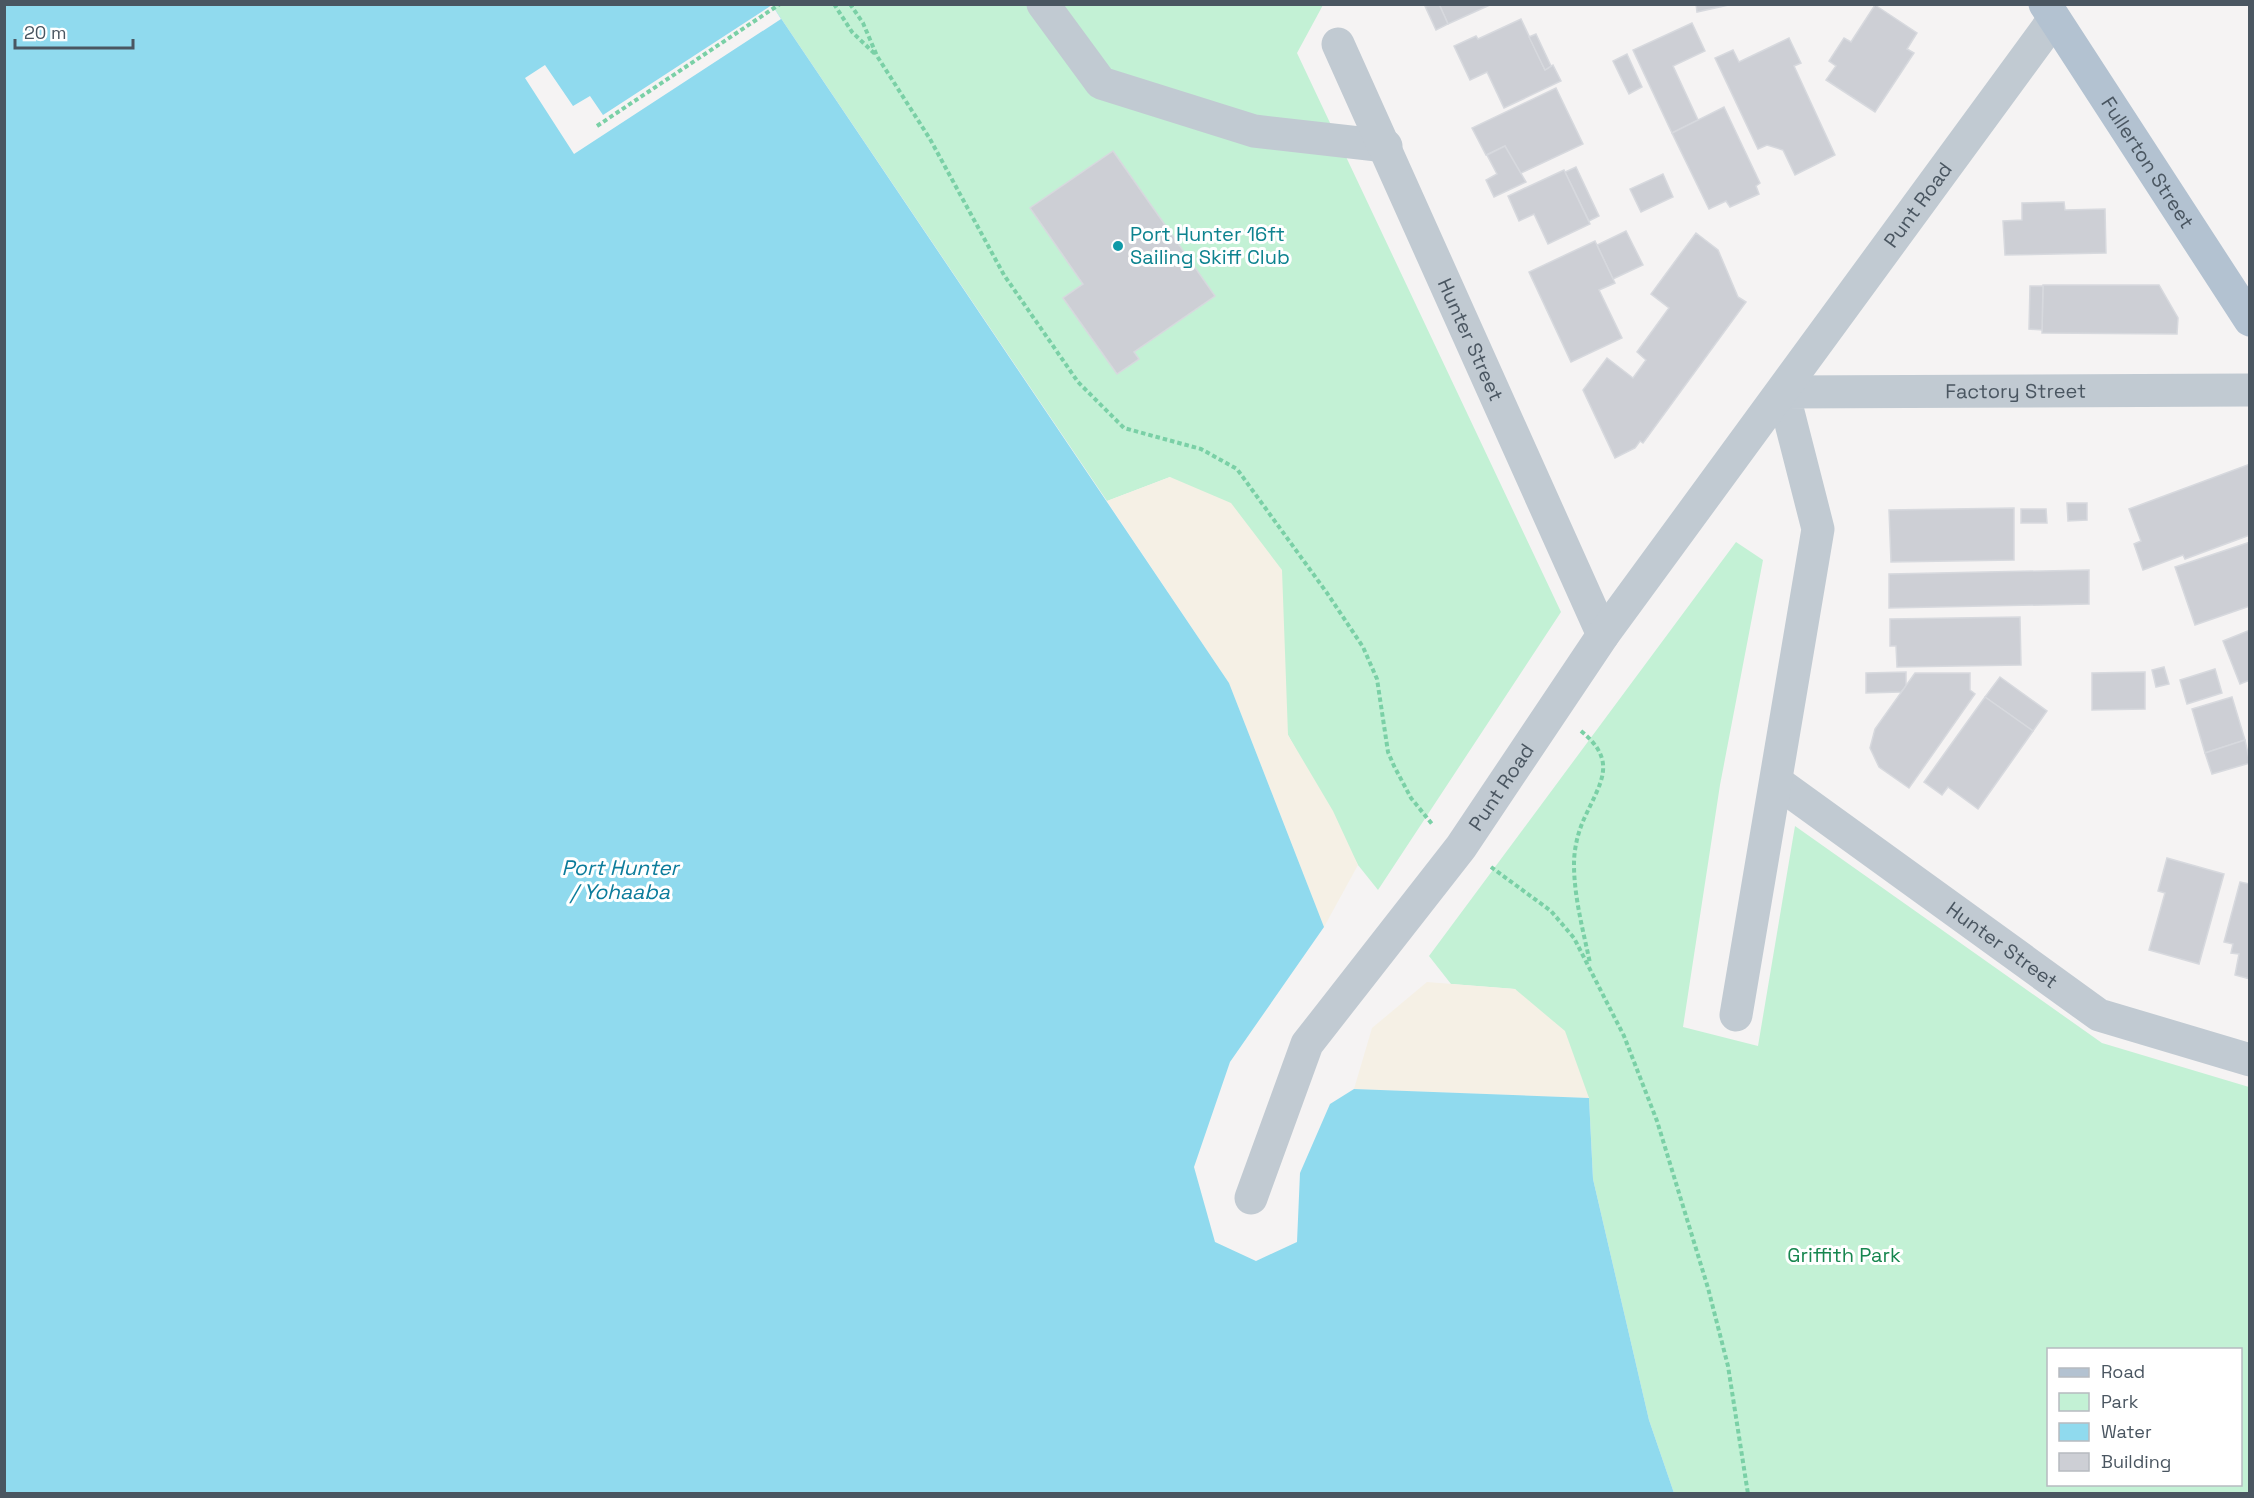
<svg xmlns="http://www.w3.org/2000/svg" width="2254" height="1498" font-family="'Space Grotesk',sans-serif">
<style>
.green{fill:#c3f1d5;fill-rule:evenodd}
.sand{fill:#f5f0e5}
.water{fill:#90daee}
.pier{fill:#f5f3f3}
.building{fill:#cdcfd5;stroke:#d7d9de;stroke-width:1.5}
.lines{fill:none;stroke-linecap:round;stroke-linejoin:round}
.path{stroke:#7ad0a6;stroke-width:4;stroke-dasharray:4.5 3;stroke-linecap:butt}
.minor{stroke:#c1cad2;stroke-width:33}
.major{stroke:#b3c2d1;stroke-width:33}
.culture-dot{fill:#0f9aa8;stroke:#fff;stroke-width:2}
.labels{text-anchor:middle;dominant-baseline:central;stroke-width:6;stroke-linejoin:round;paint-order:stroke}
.street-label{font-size:20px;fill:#4a5661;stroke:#fff}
.culture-label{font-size:20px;fill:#0d838f;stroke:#fff;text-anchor:start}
.park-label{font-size:20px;fill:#17864f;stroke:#fff}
.water-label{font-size:21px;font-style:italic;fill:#0c7c9b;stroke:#fff}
</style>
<rect width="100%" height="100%" fill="#f5f3f3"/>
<!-- green -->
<g class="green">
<polygon points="772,5 1323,5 1297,53 1561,612 1378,890 1358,865 1288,735 1170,477 1107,501"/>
<path d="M1736,542L1763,560L1720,785L1683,1027L1758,1046L1795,826L2102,1043L2249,1087V1493H1674L1649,1420L1593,1179L1589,1098L1515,989L1451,984L1429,956ZM2048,1350H2240V1484H2048Z"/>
</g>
<!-- sand -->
<g class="sand">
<polygon points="1170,477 1231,503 1282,570 1288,735 1333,811 1358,865 1324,927 1229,683 1107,501"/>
<polygon points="1427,982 1515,989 1565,1031 1589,1098 1354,1089 1372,1028"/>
</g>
<!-- water -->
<polygon class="water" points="5,5 772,5 1229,683 1324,927 1230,1062 1194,1167 1215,1242 1256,1261 1297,1242 1300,1173 1330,1104 1354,1089 1589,1098 1593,1179 1649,1420 1674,1493 5,1494"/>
<!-- pier -->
<polygon class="pier" points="772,5 781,19 574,154 525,78 545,65 573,106 590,96 603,115"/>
<!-- building -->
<g class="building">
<polygon points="1439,4 1492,4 1448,24"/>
<polygon points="1439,4 1448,24 1436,30 1425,6"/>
<polygon points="1696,4 1733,4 1697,12"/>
<polygon points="1875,5 1917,33 1907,49 1914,53 1875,112 1826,80 1836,66 1829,61 1844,38 1851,42"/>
<polygon points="1521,19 1545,70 1553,65 1561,81 1504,108 1487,72 1470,80 1454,46 1476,36 1478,39"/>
<polygon points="1692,23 1705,51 1673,66 1698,120 1672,133 1633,50"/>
<polygon points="1536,34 1551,66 1545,70 1529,37"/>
<polygon points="1789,38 1801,63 1794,66 1835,155 1795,175 1783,150 1767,145 1758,149 1715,58 1733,50 1739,62"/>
<polygon points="1627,54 1642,87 1629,94 1613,61"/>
<polygon points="1556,88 1583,144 1519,174 1505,146 1486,155 1472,128"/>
<polygon points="1724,107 1760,183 1756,186 1759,194 1730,207 1726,201 1709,209 1672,133"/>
<polygon points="1505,146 1526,182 1494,197 1486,180 1497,174 1487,155"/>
<polygon points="1113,151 1215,296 1134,352 1139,359 1117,374 1063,298 1083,284 1030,208"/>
<polygon points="1576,167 1599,216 1589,221 1565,172"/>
<polygon points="1564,170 1590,224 1548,244 1534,214 1519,221 1508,196"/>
<polygon points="1663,174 1673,197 1641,212 1630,189"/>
<polygon points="2064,202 2065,210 2105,209 2106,253 2005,255 2003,221 2022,220 2022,203"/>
<polygon points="1626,231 1643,265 1613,279 1597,245"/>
<polygon points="1696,233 1718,250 1738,297 1746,302 1643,443 1640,441 1635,448 1615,458 1583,390 1607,358 1633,378 1646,360 1637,352 1669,308 1651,294"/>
<polygon points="1595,241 1615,283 1599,290 1622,338 1571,362 1529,272"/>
<polygon points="2043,285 2159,285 2178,318 2177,334 2042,333"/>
<polygon points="2030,286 2043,286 2042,330 2029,329"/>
<polygon points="2250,464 2250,535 2185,559 2183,555 2143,570 2134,544 2141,541 2129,509"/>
<polygon points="2067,503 2087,503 2087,520 2068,521"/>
<polygon points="2014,508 2014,560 1891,562 1889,510"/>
<polygon points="2021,509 2046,509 2047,523 2021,523"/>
<polygon points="2250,542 2250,606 2195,625 2175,567"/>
<polygon points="2089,570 2089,604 1889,608 1889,574"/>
<polygon points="2020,617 2021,665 1897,667 1896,646 1890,646 1890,619"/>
<polygon points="2250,630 2250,680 2240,684 2223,641"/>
<polygon points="2164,667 2169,684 2156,687 2152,670"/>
<polygon points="2215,669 2222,693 2187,704 2180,680"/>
<polygon points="1906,672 1906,686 1901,692 1866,693 1866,673"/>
<polygon points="2145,672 2145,709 2092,710 2092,673"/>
<polygon points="1915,673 1970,673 1970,690 1975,694 1909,788 1879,767 1870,748 1875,729"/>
<polygon points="2000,677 2047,711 2033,731 1985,697"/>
<polygon points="1985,697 2033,731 1978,809 1948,787 1942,795 1924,782"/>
<polygon points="2232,697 2245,740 2205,753 2192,709"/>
<polygon points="2245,740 2250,763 2212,774 2205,753"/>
<polygon points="2167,858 2224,874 2199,964 2149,950 2165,893 2158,891"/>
<polygon points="2240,882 2250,884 2250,979 2235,975 2239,954 2231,953 2233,944 2224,942"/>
</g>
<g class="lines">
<!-- path -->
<g class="path">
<polyline points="834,4 852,32 875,54"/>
<polyline points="850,4 863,23 877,56 930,139 1004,275 1078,382 1124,428 1201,449 1237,469 1327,593 1363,647 1377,679 1388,752 1394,766 1411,798 1432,824"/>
<polyline points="772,5 773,4"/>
<polyline points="597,126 780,4"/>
<path d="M1581,731C1619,762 1600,783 1584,819C1578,832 1574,849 1574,864C1574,897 1583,930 1590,963"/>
<polyline points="1491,867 1551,911 1574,938 1624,1036 1657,1121 1708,1288 1728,1366 1748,1494"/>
</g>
<!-- minor -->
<g class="minor">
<polyline points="1043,4 1101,83 1254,131 1386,146"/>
<path id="s1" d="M1338,44L1603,635"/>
<path id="s2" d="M1777,782L2099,1015L2250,1060"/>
<path id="s3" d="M1736,1015L1818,529L1783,392L2250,390"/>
<path id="s4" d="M1251,1198L1307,1044L1461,847L1603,635L2054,19"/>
</g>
<!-- major -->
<path class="major" id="s5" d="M2045,4L2250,320"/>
</g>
<!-- markers -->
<circle class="culture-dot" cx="1118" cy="246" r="6"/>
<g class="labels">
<!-- street labels -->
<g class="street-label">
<text stroke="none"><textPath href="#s5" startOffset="189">Fullerton Street</textPath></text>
<text stroke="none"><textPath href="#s4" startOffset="1202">Punt Road</textPath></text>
<text stroke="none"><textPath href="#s1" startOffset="324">Hunter Street</textPath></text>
<text stroke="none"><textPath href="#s3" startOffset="867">Factory Street</textPath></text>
<text stroke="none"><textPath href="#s4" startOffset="486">Punt Road</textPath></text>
<text stroke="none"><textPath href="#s2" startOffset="278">Hunter Street</textPath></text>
</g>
<!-- culture labels -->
<g class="culture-label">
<text x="1130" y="234">Port Hunter 16ft<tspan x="1130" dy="23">Sailing Skiff Club</tspan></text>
</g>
<!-- park labels -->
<g class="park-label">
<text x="1844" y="1255">Griffith Park</text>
</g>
<!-- water labels -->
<g class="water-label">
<text x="620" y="867">Port Hunter<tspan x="620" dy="24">/ Yohaaba</tspan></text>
</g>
</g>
<!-- border -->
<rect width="2254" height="1498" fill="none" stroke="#4a5661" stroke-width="12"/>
<!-- legend -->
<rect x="2047" y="1348" width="195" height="138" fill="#ffffff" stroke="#b7bbc0" stroke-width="1.5"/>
<rect x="2059" y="1368" width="30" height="9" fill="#b3c2d1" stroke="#b7bbc0" stroke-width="1.5"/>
<text x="2101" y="1378" font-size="18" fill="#4a5661">Road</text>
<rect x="2059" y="1393" width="30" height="18" fill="#c3f1d5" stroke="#b7bbc0" stroke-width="1.5"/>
<text x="2101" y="1408" font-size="18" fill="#4a5661">Park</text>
<rect x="2059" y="1423" width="30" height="18" fill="#90daee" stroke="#b7bbc0" stroke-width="1.5"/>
<text x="2101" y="1438" font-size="18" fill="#4a5661">Water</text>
<rect x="2059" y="1453" width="30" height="18" fill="#cdcfd5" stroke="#b7bbc0" stroke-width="1.5"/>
<text x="2101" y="1468" font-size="18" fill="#4a5661">Building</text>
<!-- scale -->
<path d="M15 39v9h118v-9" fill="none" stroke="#4a5661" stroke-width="3"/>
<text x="24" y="39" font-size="18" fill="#4a5661" stroke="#ffffff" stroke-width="4.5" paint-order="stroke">20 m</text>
</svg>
